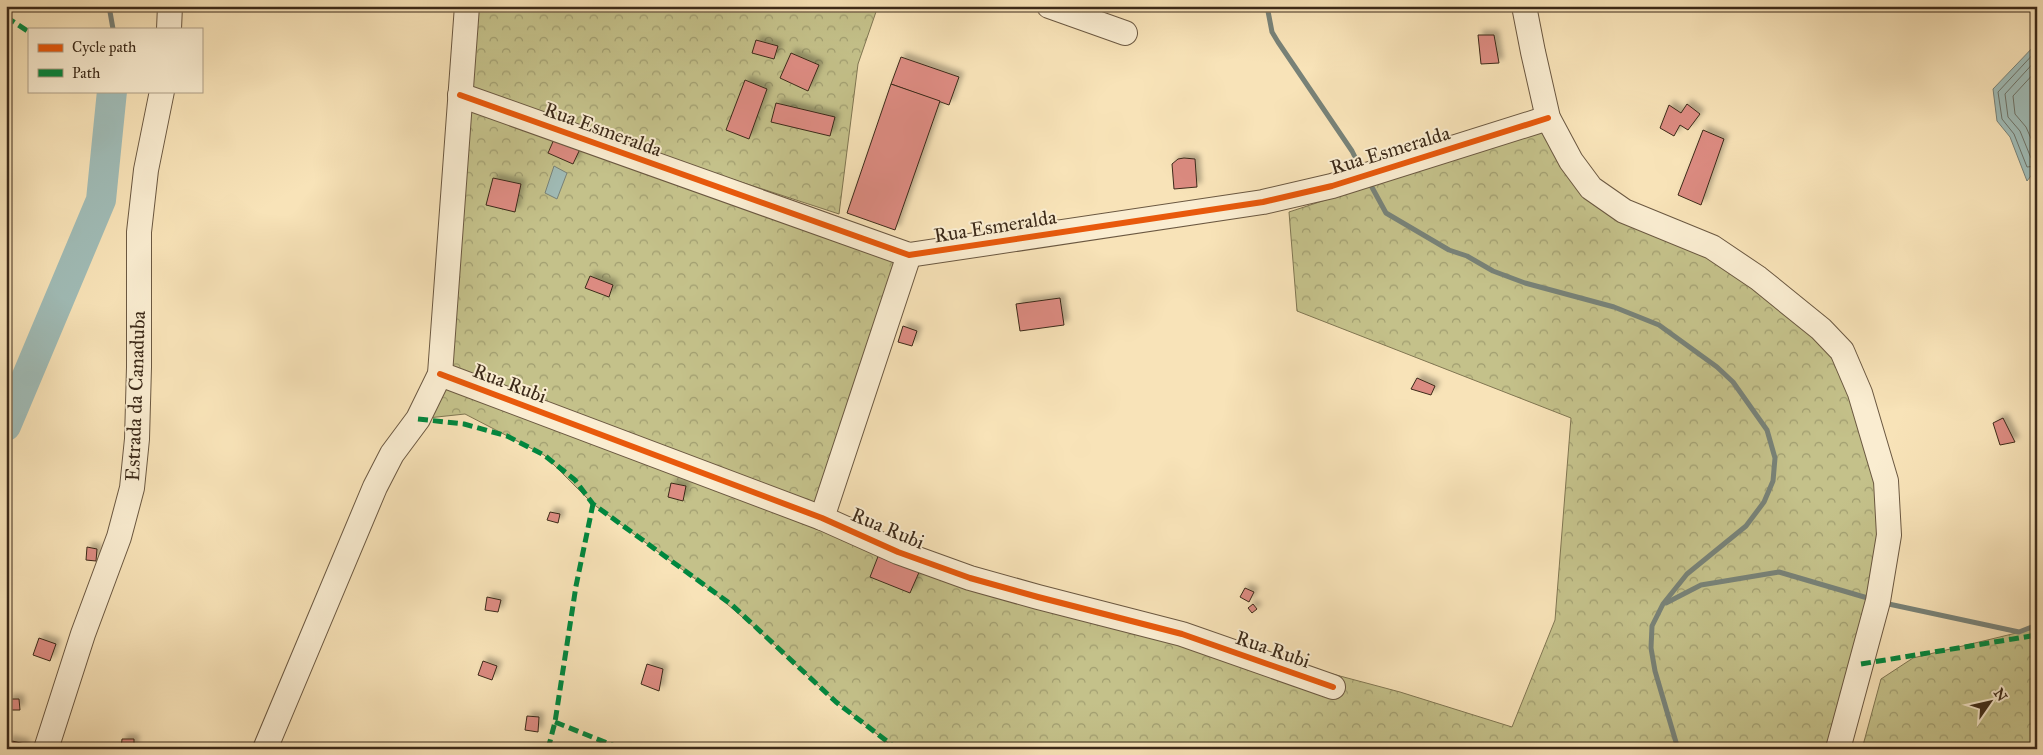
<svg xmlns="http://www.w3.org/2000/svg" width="2043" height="755" font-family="'IM FELL Great Primer',serif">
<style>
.forest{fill:url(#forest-crowns);stroke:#807652}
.water{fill:#a0bcb7;stroke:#788278}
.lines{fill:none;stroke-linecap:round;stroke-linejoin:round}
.shore{stroke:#6e7368;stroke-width:1}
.stream{stroke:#788278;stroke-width:5}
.river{stroke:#a0bcb7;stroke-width:30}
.building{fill:#dc8b81;stroke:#3c2a19;filter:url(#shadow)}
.minor-casing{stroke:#6b5841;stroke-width:26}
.minor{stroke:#faedd1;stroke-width:24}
.quiet{stroke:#00873e;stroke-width:5;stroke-dasharray:10 5;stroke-linecap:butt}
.cycleway-casing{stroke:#faedd1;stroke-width:9}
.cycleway{stroke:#e8590c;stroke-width:6}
.labels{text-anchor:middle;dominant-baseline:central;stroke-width:4;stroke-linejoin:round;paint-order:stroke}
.street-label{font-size:20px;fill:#3c2a19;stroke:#faedd1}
</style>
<defs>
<pattern id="forest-crowns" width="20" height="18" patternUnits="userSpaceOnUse" patternTransform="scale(1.25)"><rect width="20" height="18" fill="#c4c18a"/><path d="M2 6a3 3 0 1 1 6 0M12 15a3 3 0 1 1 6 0" fill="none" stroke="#a09d70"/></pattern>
<filter id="shadow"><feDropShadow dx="4.5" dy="-4.5" stdDeviation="2.5" flood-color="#0004"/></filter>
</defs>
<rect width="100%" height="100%" fill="#f8e3b8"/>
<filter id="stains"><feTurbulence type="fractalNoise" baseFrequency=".004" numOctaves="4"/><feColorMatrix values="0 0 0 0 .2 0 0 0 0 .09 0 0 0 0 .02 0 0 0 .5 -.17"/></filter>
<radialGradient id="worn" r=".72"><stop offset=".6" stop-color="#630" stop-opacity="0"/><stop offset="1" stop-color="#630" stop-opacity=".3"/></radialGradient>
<!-- forest -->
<g class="forest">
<polygon points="475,6 878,6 858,64 839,214 468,93"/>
<polygon points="460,95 900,259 822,518 1182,634 1400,692 1512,727 1555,620 1571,418 1297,311 1289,212 1541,129 1591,189 1712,247 1842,351 1889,535 1839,749 896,749 836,702 776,646 713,592 593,504 544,455 465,414 418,419 440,374"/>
<polygon points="2037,628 2037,749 1862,749 1881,679 1913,658"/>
</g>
<!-- water -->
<g class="water">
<polygon points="2037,43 2037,168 2027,181 2010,137 1997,121 1993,89"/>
<polygon points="554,166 567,173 557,199 545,193"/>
</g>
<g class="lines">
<!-- shore -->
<g class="shore">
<polyline points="2037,50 1998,92 2002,119 2014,134 2027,167 2037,166"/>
<polyline points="2037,59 2005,94 2008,117 2020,131 2031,158 2037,159"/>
<polyline points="2037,70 2013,96 2015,114 2026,127 2037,152"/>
</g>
<!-- stream -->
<g class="stream">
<polyline points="109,6 113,29"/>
<polyline points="1267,6 1272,32 1278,42 1352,151 1362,171"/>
<polyline points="1368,180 1386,213 1449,250 1467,256 1493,271 1525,283 1614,307 1659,325 1717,367 1733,382 1767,430 1775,458 1773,481 1764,502 1746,526 1687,574 1663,604 1652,626 1651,648 1655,671 1678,749"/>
<polyline points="1666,603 1701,585 1779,572 1871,599"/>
<polyline points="1884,603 2019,632 2037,625"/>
</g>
<!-- river -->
<polyline class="river" points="6,426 101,200 112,91"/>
</g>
<!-- building -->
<g class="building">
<polygon points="1478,35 1494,35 1499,63 1481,64"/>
<polygon points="756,40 778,46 774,59 752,53"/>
<polygon points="791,53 819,65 808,91 780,78"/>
<polygon points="901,57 959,77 949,105 891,84"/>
<polygon points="745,80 767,89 749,139 726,130"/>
<polygon points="891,84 940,101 895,230 847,213"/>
<polygon points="776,103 835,117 830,136 771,122"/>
<polygon points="1687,104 1700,114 1688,130 1680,125 1674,136 1660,128 1669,105 1681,113"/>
<polygon points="1703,130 1724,139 1701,205 1678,195"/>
<polygon points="555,137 580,149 573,164 548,153"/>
<polygon points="1184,158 1195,159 1197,187 1174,189 1172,164 1178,159"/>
<polygon points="493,178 521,184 515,212 486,205"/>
<polygon points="590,276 613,285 609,297 585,288"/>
<polygon points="1060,298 1064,325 1020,331 1016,304"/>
<polygon points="903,326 917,331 912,346 898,342"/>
<polygon points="1417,378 1435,386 1431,395 1411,389"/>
<polygon points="2003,418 2015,442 2000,445 1993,423"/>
<polygon points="671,483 686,486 683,501 668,497"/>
<polygon points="550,512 560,514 558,523 547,520"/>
<polygon points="87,547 97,549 96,561 86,560"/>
<polygon points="879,554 920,570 910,593 870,577"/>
<polygon points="1245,588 1254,592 1249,602 1240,597"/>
<polygon points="487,597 501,600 498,612 485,610"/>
<polygon points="1253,604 1257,609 1252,613 1248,608"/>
<polygon points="39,638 56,644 50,661 33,655"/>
<polygon points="483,661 497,666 492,680 478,675"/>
<polygon points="647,664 663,669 659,691 641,684"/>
<polygon points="8,699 19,699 20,710 8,710"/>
<polygon points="527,716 539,717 538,732 525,730"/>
<polygon points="122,739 134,739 134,749 121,749"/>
<polygon points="8,740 25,744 24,749 6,749"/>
</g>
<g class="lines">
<defs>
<g id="minor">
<polyline points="1049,6 1125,33"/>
<polyline points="1524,6 1533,52 1548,118 1571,161 1591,188 1624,211 1712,247 1758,278 1821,329 1842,351 1860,393 1886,481 1889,535 1878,601 1838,749"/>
<polyline points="169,29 170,6"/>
<polyline points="460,95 909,255 1263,202 1332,186 1548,118"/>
<polyline points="440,374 822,518 898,552 970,578 1038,597 1182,634 1333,687"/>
<polyline points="822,518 909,255"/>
<polyline points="46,749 83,634 119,537 132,488 137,439 139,367 139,232 146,170 162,91"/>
<polyline points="265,749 375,487 392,454 418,419 440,374 467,6"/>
</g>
</defs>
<!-- minor casing -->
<use href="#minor" class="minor-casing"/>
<!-- minor -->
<use href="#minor" class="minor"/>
<!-- quiet -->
<g class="quiet">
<polyline points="6,17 29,32"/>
<polyline points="418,419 464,424 507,436 544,455 575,480 593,504 732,605 836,702 897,749"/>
<polyline points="1861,664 2037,635"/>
<polyline points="555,722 622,749"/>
<polyline points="548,749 555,722 576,586 593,504"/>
</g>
<defs>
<g id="cycleway">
<polyline points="460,95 909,255 1263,202 1332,186 1548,118"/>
<polyline points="440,374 822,518 898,552 970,578 1038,597 1182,634 1333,687"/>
</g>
</defs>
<!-- cycleway casing -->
<use href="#cycleway" class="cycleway-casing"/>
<!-- cycleway -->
<use href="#cycleway" class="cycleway"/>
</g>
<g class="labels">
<!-- street labels -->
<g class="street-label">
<text transform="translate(603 129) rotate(20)">Rua Esmeralda</text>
<text transform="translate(1390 150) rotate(-17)">Rua Esmeralda</text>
<text transform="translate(995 226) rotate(-9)">Rua Esmeralda</text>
<text transform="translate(510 383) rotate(21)">Rua Rubi</text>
<text transform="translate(135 396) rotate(-88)">Estrada da Canaduba</text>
<text transform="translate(888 528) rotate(23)">Rua Rubi</text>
<text transform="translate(1273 649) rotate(19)">Rua Rubi</text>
</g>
</g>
<!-- margin -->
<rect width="2043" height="755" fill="none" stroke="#f8e3b8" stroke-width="25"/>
<rect x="8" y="8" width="2028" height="740" fill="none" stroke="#3c2a19" stroke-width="2.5"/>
<rect x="12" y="12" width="2018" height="730" fill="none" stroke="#3c2a19"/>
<!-- legend -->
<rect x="28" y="28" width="175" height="65" fill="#faedd1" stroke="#ae9f87"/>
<rect x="38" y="44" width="25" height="8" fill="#e8590c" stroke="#ae9f87"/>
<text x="72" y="52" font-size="15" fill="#3c2a19">Cycle path</text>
<rect x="38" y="69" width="25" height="8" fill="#00873e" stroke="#ae9f87"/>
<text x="72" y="78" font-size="15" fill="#3c2a19">Path</text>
<!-- north arrow -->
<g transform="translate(1990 702) rotate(56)" stroke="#faedd1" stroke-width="4" paint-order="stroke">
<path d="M0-4L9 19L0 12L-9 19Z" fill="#3c2a19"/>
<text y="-8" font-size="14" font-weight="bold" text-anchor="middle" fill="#3c2a19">N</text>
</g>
<rect width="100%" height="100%" filter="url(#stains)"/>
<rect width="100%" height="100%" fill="url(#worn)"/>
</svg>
